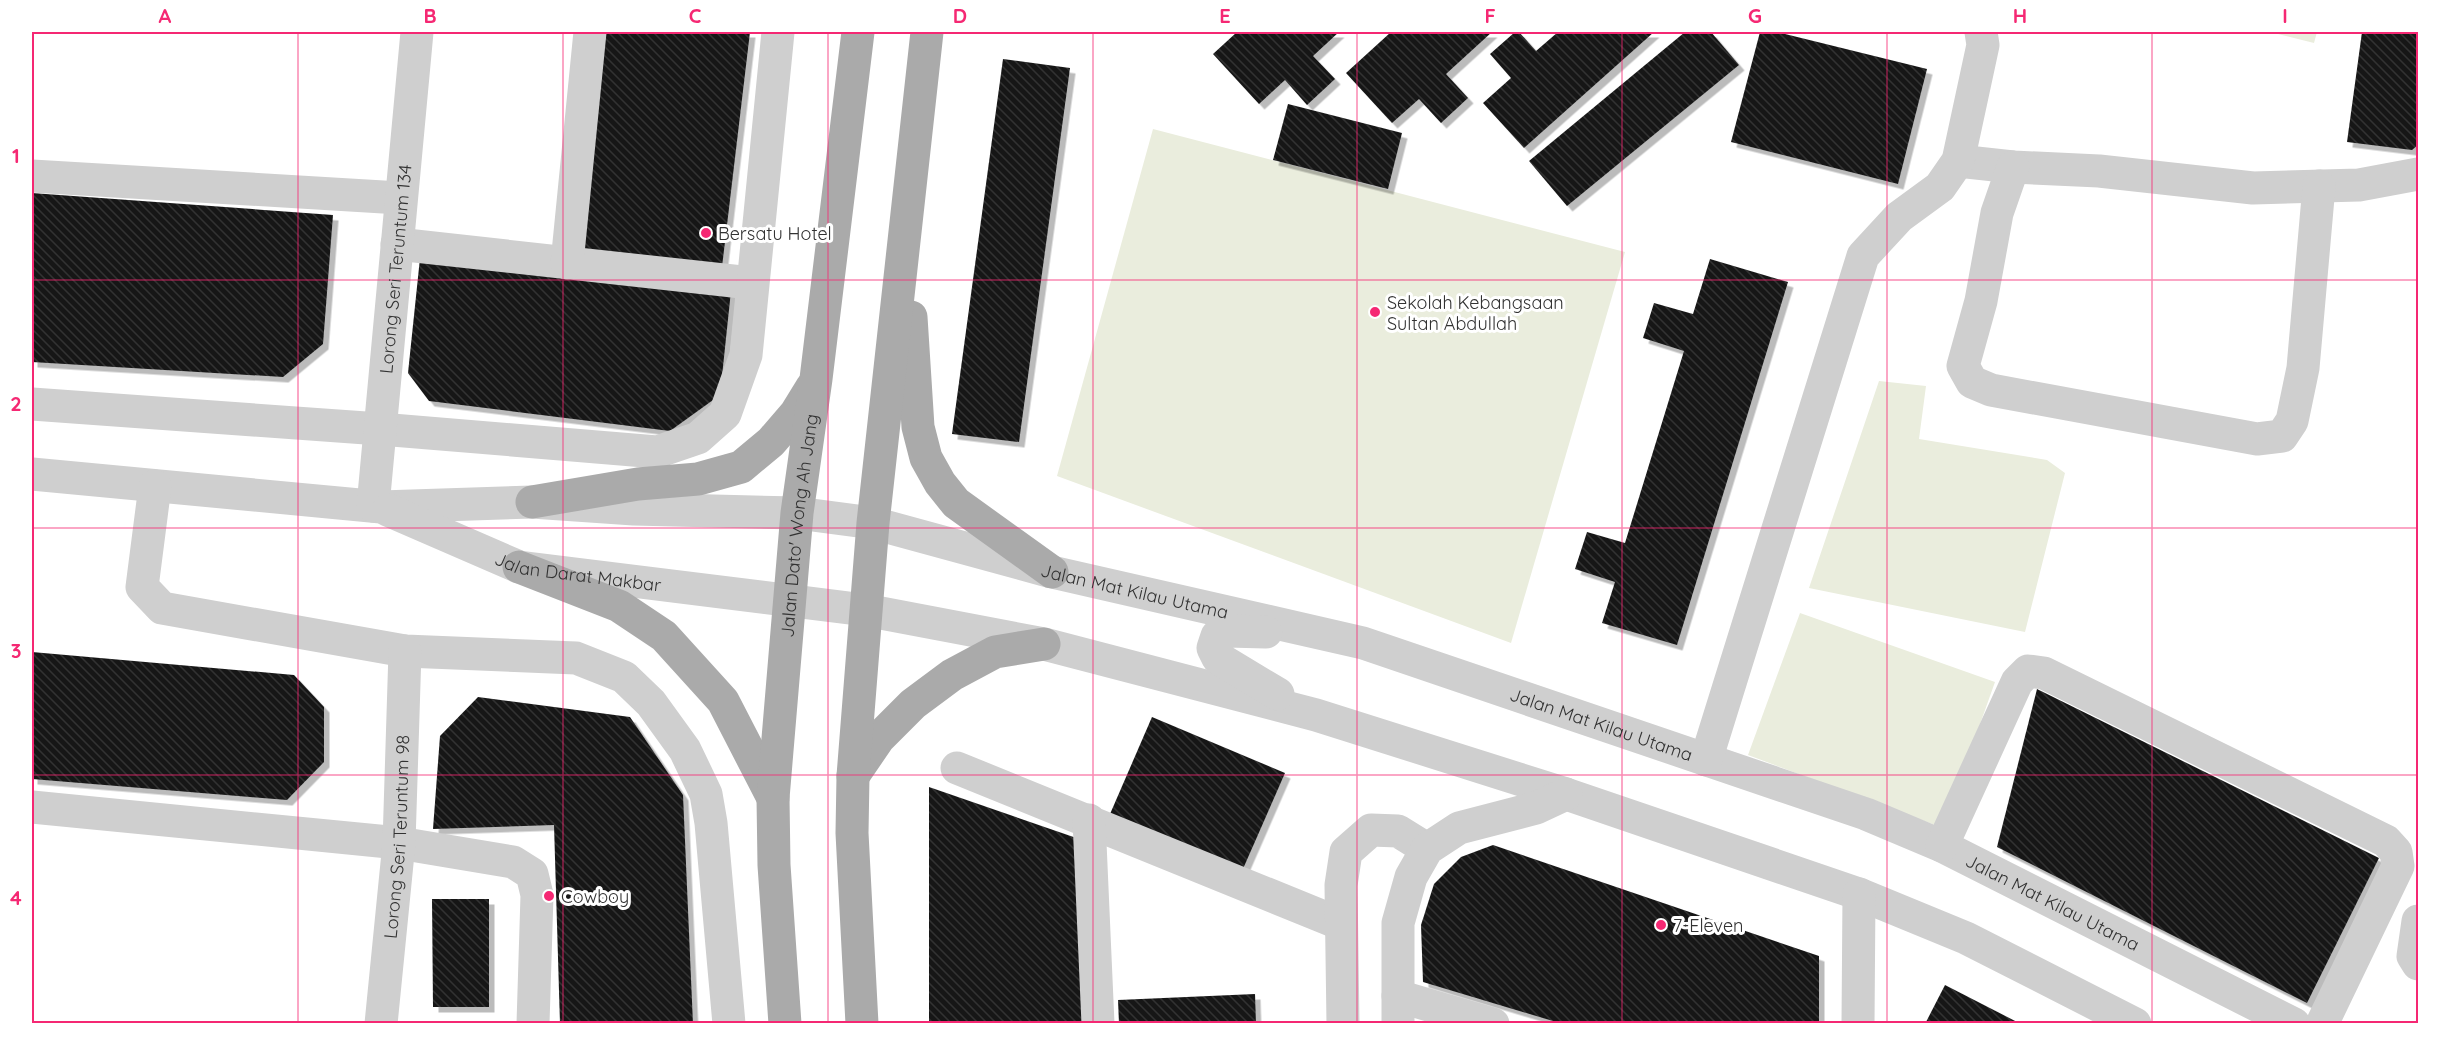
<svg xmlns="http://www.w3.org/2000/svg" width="2450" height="1055" font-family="Quicksand,sans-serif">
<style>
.grass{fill:#eaeddd}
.building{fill:url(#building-back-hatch);filter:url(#shadow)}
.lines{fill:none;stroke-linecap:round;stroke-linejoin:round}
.minor{stroke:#cfcfcf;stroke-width:33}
.major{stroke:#aaa;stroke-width:33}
.grid{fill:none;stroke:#f52873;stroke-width:1.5;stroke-opacity:0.55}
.poi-dot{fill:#f52873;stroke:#fff;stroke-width:2}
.labels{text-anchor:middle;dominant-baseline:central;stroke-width:6;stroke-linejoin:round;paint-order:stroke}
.poi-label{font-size:18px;fill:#323232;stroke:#fff;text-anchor:start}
.street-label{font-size:18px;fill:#323232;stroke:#fff}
.neatline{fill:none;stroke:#f52873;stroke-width:2}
.grid-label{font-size:20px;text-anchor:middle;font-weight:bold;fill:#f52873}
</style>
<defs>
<pattern id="building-back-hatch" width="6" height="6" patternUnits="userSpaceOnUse" patternTransform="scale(1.5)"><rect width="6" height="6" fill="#191919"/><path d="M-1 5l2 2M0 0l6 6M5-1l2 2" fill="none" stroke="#323232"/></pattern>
<filter id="shadow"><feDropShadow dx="5.5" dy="5.5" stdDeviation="0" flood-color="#0004"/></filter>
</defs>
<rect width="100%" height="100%" fill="#fff"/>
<!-- grass -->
<g class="grass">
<polygon points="2270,32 2317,32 2314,43"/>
<polygon points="1153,129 1625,252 1511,643 1057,476"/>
<polygon points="1879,381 1926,386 1919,439 2047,460 2065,473 2025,632 1809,588"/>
<polygon points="1800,613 1995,682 1943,828 1748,755"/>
</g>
<!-- building -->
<g class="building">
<polygon points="606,32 750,32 722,267 580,251"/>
<polygon points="1237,32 1339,32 1313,56 1335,79 1307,105 1285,80 1259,104 1213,54"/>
<polygon points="1391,32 1492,32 1446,74 1468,98 1441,123 1419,99 1392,123 1346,73"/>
<polygon points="1515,32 1519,32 1536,51 1558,32 1654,32 1524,148 1483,103 1511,78 1490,54"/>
<polygon points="1685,32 1711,32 1739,65 1567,206 1529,161"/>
<polygon points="1760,32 1777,32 1927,69 1898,184 1731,142"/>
<polygon points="2362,32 2418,32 2418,145 2412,150 2347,142"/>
<polygon points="1003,59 1070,68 1019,442 952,434"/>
<polygon points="1288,104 1402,133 1388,189 1273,160"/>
<polygon points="32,193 333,215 323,344 283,377 32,362"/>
<polygon points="420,258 731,291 720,395 670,431 429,401 408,373"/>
<polygon points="1710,259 1788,282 1677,645 1602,623 1615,582 1575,569 1587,532 1625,543 1684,351 1643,338 1654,303 1693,314"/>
<polygon points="32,652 294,675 324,707 324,762 287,800 32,779"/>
<polygon points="2037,689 2379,858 2307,1003 1997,847"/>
<polygon points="478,697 630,717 683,795 693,1024 560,1024 554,825 433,829 440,736"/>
<polygon points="1152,717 1285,773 1239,878 1107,821"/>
<polygon points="929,787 1088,842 1091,1024 929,1024"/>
<polygon points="1493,845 1819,956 1819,1024 1563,1024 1423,982 1421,925 1434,884 1461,857"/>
<polygon points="432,899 489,899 489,1007 433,1007"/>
<polygon points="1945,985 2021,1024 1925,1024"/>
<polygon points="1255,994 1256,1024 1119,1024 1118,1000"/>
</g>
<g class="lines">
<!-- minor -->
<g class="minor">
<polyline points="1958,161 2013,167 2099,171 2253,188 2359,185 2418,174"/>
<polyline points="2013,167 1997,213 1981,301 1963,366 1972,382 1991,390 2257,439 2282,436 2292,421 2303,368 2319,186"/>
<polyline points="32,176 400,198"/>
<polyline points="397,244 751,283"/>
<polyline points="567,263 590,32"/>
<polyline points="32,404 380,429 657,452 698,438 725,414 746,355 778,32"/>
<path id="s1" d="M32,474L381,507L532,502L634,509L797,513L873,523L1052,572L1363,643L1866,814L1942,846L2294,1024"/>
<polyline points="155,486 142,587 162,608 405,651 576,658 624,677 651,703 685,750 706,794 711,823 729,1024"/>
<path id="s2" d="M373,506L417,32"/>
<path id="s3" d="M388,510L519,567L865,610L1044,644L1316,715L1566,794L1859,894L1966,938L2135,1024"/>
<polyline points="1266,632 1227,631 1217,636 1213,648 1218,658 1278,694"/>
<polyline points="1706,760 1863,256 1899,217 1940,187 1958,161 1983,45 1981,32"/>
<polyline points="957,768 1341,924"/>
<polyline points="32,807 399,843 513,862 532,874 537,895 533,1024"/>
<polyline points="1089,820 1098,1024"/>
<polyline points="1942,846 2017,682 2028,671 2044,673 2386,841 2396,852 2398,866 2322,1024"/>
<polyline points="2418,921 2413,956 2418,964"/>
<polyline points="1398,996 1493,1024"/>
<path id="s4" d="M381,1024L399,843L405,651"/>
<polyline points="1343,1024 1341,885 1346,852 1371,830 1398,831 1427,849"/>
<polyline points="1398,1024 1398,923 1411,877 1427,849 1459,828 1536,808 1566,794"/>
<polyline points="1858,1024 1859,894"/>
</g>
<!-- major -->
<g class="major">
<polyline points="911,317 918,427 926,458 940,483 956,503 1052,572"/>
<polyline points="532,502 638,484 698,479 741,467 771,442 796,413 812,387"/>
<polyline points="519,567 619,606 664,636 723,701 773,798"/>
<polyline points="853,776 879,738 913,704 952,675 995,652 1044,644"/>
<path id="s5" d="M785,1024L774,865L773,798L797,513L816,379L858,32"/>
<polyline points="862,1024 852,833 853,776 873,523 927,32"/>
</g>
</g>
<!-- grid -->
<path class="grid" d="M298,32V1024M563,32V1024M828,32V1024M1093,32V1024M1357,32V1024M1622,32V1024M1887,32V1024M2152,32V1024M32,280H2418M32,528H2418M32,775H2418"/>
<!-- markers -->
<g class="poi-dot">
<circle cx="706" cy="233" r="6"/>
<circle cx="1375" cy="312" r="6"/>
<circle cx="549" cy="896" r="6"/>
<circle cx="1661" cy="925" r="6"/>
</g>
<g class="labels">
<!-- poi labels -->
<g class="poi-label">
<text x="718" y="233">Bersatu Hotel</text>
<text x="1387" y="302">Sekolah Kebangsaan<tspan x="1387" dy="21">Sultan Abdullah</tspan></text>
<text x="561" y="896">Cowboy</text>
<text x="1673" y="925">7-Eleven</text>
</g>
<!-- street labels -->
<g class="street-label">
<text stroke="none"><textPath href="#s2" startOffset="238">Lorong Seri Teruntum 134</textPath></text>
<text stroke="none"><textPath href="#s5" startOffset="500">Jalan Dato' Wong Ah Jang</textPath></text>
<text stroke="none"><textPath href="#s3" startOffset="202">Jalan Darat Makbar</textPath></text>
<text stroke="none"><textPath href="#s1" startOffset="1114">Jalan Mat Kilau Utama</textPath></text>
<text stroke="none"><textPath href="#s1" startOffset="1600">Jalan Mat Kilau Utama</textPath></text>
<text stroke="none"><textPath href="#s4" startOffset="188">Lorong Seri Teruntum 98</textPath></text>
<text stroke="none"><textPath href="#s1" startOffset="2086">Jalan Mat Kilau Utama</textPath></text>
</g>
</g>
<!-- border -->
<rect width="2450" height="1055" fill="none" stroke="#ffffff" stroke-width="66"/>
<rect x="33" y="33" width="2384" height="989" class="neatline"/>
<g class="grid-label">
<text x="165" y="23">A</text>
<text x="430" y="23">B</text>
<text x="695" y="23">C</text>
<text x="960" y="23">D</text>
<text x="1225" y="23">E</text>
<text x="1490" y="23">F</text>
<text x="1755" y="23">G</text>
<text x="2020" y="23">H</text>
<text x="2285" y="23">I</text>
<text x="16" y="163">1</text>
<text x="16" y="411">2</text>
<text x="16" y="658">3</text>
<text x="16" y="905">4</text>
</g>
</svg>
